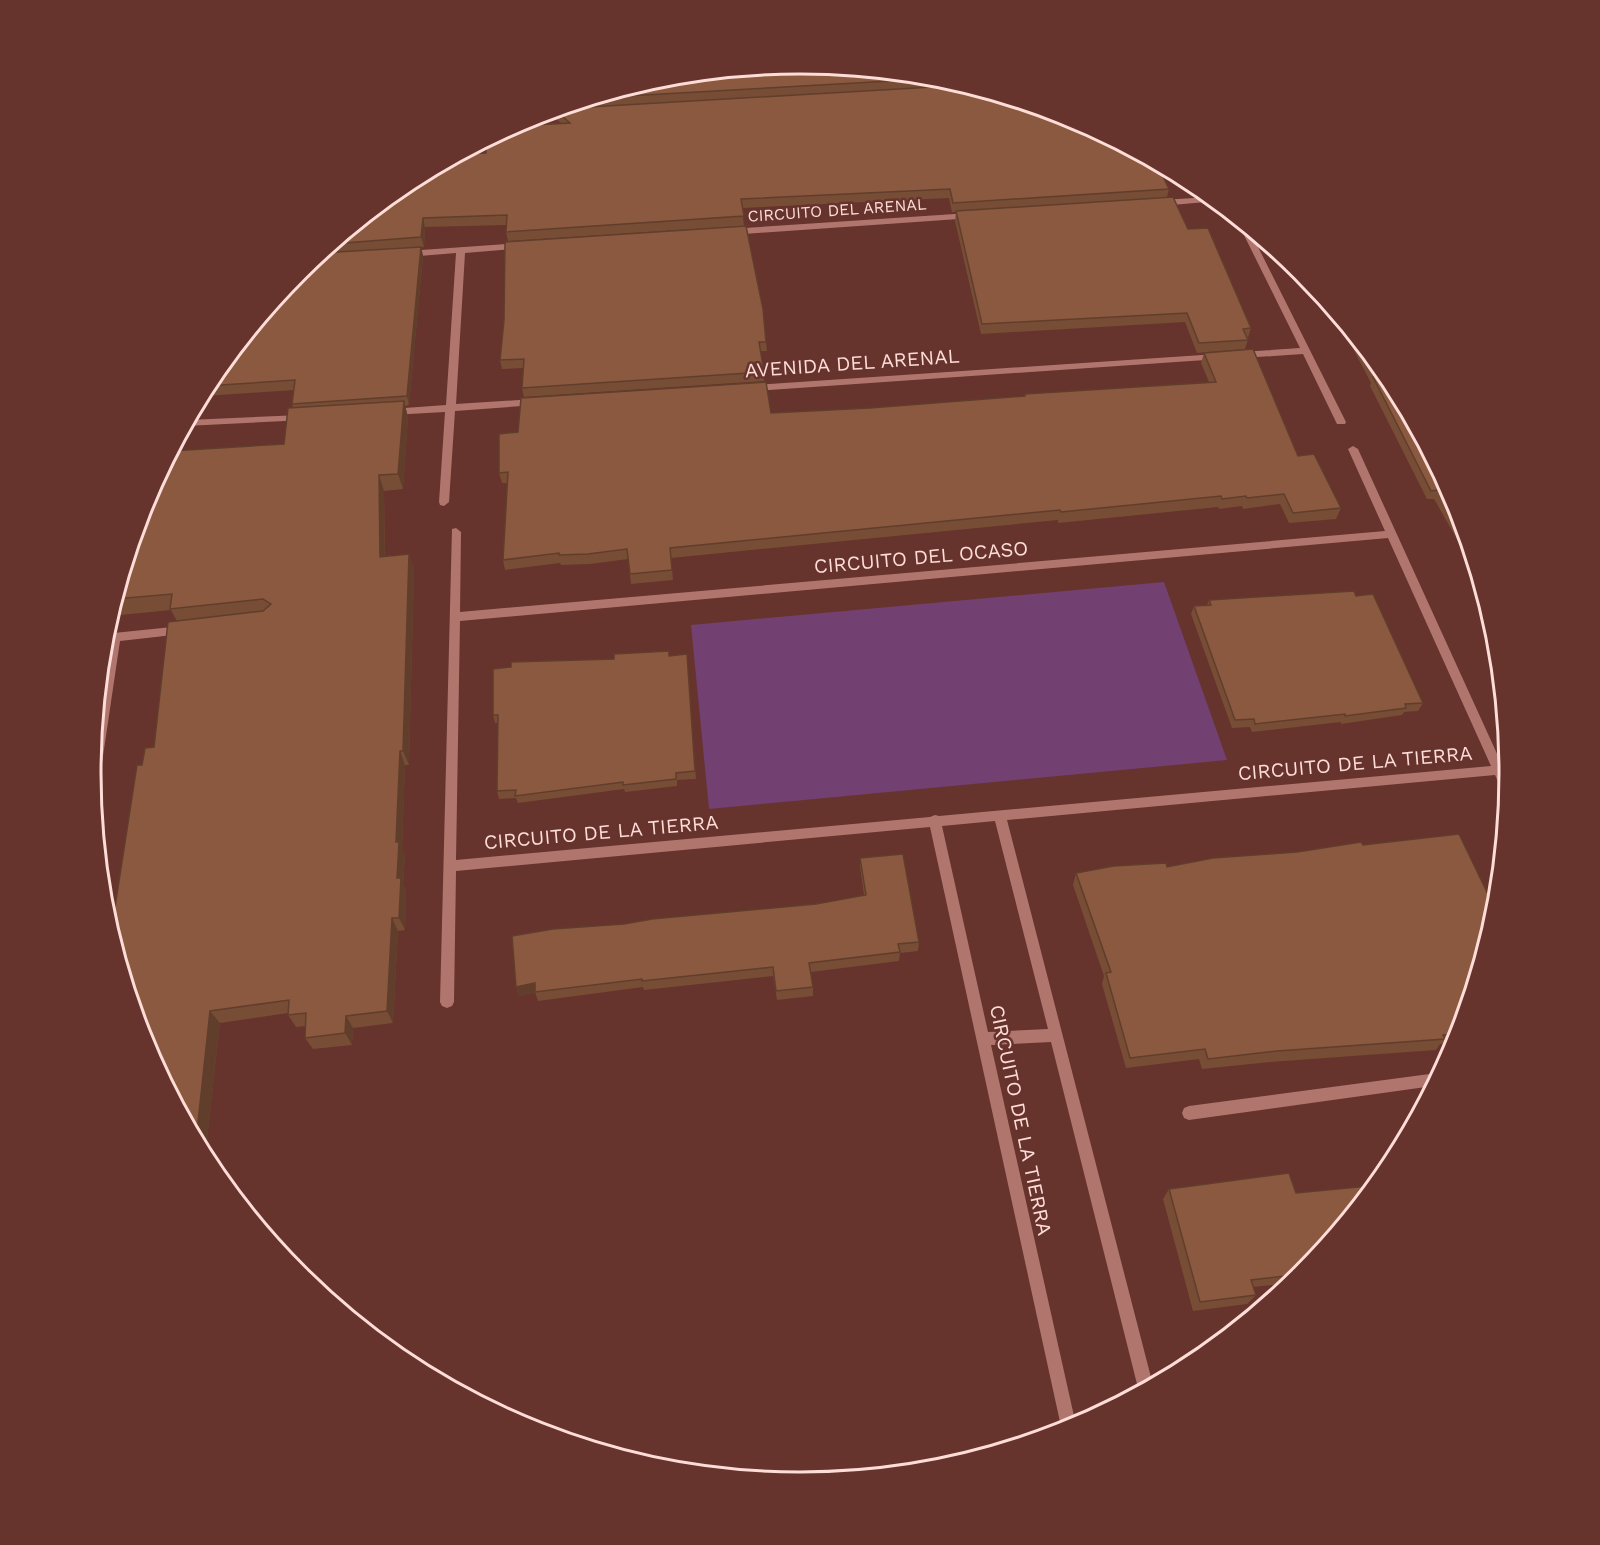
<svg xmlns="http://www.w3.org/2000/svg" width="1600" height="1545" font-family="'Work Sans',sans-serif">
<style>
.green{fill:#724071}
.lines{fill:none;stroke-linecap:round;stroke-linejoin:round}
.street{fill:#b0766e;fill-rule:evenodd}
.wall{fill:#774d36}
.shaded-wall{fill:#613e2c}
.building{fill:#8a593f;stroke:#613e2c;stroke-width:1.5}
.labels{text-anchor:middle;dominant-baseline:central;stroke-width:5;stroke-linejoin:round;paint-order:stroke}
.far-street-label{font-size:16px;fill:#feddd8;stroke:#67332d}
.street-label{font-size:20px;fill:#feddd8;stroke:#67332d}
.rim{fill:none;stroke:#feddd8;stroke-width:3}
</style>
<rect width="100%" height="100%" fill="#67332d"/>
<!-- green -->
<polygon class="green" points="1164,582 1227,760 709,809 691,625"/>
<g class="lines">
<!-- street -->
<g class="street">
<polygon points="570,111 573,111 573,115 535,117 532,116 545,112"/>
<polygon points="1211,197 1217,201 1161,206 1157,203 1161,200"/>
<polygon points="970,213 974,216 973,218 730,235 726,232 730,229"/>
<polygon points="1239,219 1248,227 1346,422 1345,424 1337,424 1336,422 1303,354 1241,358 1236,355 1241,352 1300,348 1237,221"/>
<polygon points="521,243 524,244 524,248 465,253 456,404 535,399 540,402 535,405 455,411 449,502 444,506 440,505 439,502 445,412 391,415 386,412 391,409 446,405 456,253 407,257 403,254 407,251"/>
<polygon points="1217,354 1220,355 1220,359 753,391 748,388 753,385"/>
<polygon points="301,415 306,418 305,420 185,426 188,420"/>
<path d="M1353,446L1358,449L1509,780L1507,796L1504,795L1495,775L1007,820L1153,1385L1140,1392L1138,1388L1051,1042L991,1045L1076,1425L1062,1431L930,827L456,871L454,1002L452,1006L447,1008L442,1006L440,1002L452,529L456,528L461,532L460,612L1385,531L1348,449ZM1388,538L1491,766L939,816L935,815L930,817L456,860L460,621ZM995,821L1048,1029L988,1032L942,826Z"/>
<path d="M182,626L188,630L182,634L120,641L98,790L93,795C88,744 101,692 109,642H103L104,634Z"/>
<polygon points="1437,1073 1440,1074 1433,1086 1189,1120 1184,1118 1182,1113 1184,1108 1189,1106"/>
</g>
</g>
<!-- wall -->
<g class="wall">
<polygon points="662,77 939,77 1072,117 1169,189 1167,197 1188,229 1251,328 1248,338 1247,338 1248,340 1245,349 1197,353 1185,322 981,334 955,221 956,212 952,212 949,198 742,208 744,226 508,241 506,232 506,225 425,227 424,247 405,248 421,247 423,256 409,405 405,406 408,417 403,489 384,491 385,556 409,554 414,569 409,765 405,765 402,849 405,855 403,884 406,891 405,930 398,931 393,1023 353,1028 352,1045 313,1049 305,1038 306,1026 296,1027 288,1015 288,1013 220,1023 205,1158 144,1044 142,765 154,747 177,621 171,610 110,616 145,501 174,451 284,444 293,408 292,404 294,390 204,396 203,392 210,378 299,271 406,182 486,153 561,123 555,118 554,109"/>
<polygon points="1332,308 1390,379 1456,501 1478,576 1434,499 1427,499 1370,386 1371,383"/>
<polygon points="766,342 767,351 760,351 764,372 764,381 524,397 522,388 524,368 502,369 500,360"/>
<polygon points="1204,353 1298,456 1341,508 1336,519 1289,523 1280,504 1243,509 1242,506 1219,509 1218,507 1058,523 1058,520 671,558 673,580 631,584 628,559 590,564 561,565 560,563 505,570 503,560 507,483 502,483 499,473 771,413 870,408 1025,396 1025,394 1209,382 1201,363"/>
<polygon points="1356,596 1423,703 1418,711 1404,712 1402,715 1341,724 1341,722 1252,732 1250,727 1232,728 1191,614 1194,606 1207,605 1209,600"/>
<polygon points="687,654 696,779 677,780 677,786 625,792 624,789 518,803 516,798 499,799 497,791 498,723 495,723 493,715 614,659 669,656"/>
<polygon points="1363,845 1496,911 1456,1042 1440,1044 1436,1050 1270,1062 1202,1069 1199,1059 1126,1068 1102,984 1104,976 1073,885 1076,873 1167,867 1297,852"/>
<polygon points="860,858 919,942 918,951 900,953 899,961 811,972 813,987 813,996 777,1000 773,976 644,990 643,987 538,1001 535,992 519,996 516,987 624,924 816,904 864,895 860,867"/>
<polygon points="1169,1189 1296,1193 1370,1190 1301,1274 1291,1283 1253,1287 1256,1295 1247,1304 1193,1311 1163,1199"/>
</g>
<!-- shaded-wall -->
<g class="shaded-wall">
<polygon points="423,218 425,227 424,247 421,237"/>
<polygon points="421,247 423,256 409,405 407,396"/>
<polygon points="404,401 408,417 403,489 398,474"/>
<polygon points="379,475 384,491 385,572 380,557"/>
<polygon points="409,554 414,569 409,765 403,751"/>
<polygon points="400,751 405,765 402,849 405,855 403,884 406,891 405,930 399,918 396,842"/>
<polygon points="392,918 398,931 393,1023 387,1011"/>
<polygon points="535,983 538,991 519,996 516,987"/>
<polygon points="210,1011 220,1023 205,1158 196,1141"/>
<polygon points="346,1016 353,1028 352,1045 345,1033"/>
</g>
<!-- building -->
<g class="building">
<polygon points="800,63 939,77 945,78 591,98 662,77"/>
<polygon points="967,85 1072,117 1156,162 1169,189 953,203 950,189 741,199 744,216 506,232 507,215 423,218 421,237 331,244 406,182 459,154 486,153 486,140 512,126 570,123 554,109 555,109"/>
<polygon points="1173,197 1188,229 1208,228 1251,328 1243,329 1248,340 1199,343 1187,313 982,324 956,211"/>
<polygon points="746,226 763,309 766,342 759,342 764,372 522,388 524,359 500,360 504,320 505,242"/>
<polygon points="421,247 407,396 292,404 295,380 206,386 210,378 299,271 320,253"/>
<polygon points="1353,333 1390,379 1456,501 1468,542 1438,490 1431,491 1373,377 1376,377"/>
<polygon points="1253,349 1298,456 1314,454 1341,508 1293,513 1284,494 1247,498 1246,496 1222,499 1221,496 1061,512 1060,510 670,548 672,570 630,574 627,549 588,554 559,555 559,553 503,560 508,472 499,473 499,434 518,432 521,398 766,382 771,413 870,408 1025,396 1025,394 1216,382 1204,353"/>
<polygon points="404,401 398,474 379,475 380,557 409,554 403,751 400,751 396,842 399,842 397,878 401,878 399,918 392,918 387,1011 346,1016 345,1033 305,1038 306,1013 288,1015 289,1000 210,1011 196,1141 144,1044 111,933 137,765 142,765 145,748 154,747 168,622 263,611 271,604 263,599 170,609 172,594 115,599 145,501 171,451 284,444 288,408"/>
<polygon points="1354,591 1356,596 1373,594 1423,703 1405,704 1406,708 1345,716 1345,714 1255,724 1254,719 1235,720 1194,606 1211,605 1209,600"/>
<polygon points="669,651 669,656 687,654 695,771 676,773 676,779 623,785 623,782 515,796 516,790 497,791 498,715 493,715 493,669 511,667 511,662 614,659 614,654"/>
<polygon points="1459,834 1496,911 1459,1033 1443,1035 1445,1039 1277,1051 1208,1059 1205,1049 1130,1058 1106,973 1111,972 1076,873 1114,866 1166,863 1167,867 1213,858 1297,852 1361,842 1363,845"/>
<polygon points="903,854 919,942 898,944 900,952 809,963 813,987 776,991 773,967 642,981 642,979 535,992 535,983 516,987 512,936 553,929 624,924 652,919 816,904 866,895 860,858"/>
<polygon points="1289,1173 1296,1193 1369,1186 1370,1190 1302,1274 1251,1280 1256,1295 1200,1302 1169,1189"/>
</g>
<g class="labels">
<!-- far-street labels -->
<g class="far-street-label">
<text transform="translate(837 210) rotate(-4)">CIRCUITO DEL ARENAL</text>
</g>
<!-- street labels -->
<g class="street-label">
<text transform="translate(852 363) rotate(-4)">AVENIDA DEL ARENAL</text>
<text transform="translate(921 557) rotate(-5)">CIRCUITO DEL OCASO</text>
<text transform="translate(1355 763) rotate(-5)">CIRCUITO DE LA TIERRA</text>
<text transform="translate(601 832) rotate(-5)">CIRCUITO DE LA TIERRA</text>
<text transform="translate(1021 1120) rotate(78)">CIRCUITO DE LA TIERRA</text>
</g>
</g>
<!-- crop -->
<path d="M0 0H1600V1545H0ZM101 773a699 699 0 1 1 1398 0a699 699 0 1 1-1398 0Z" fill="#67332d" fill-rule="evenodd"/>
<path class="rim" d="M101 773a699 699 0 1 1 1398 0a699 699 0 1 1-1398 0Z"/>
</svg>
